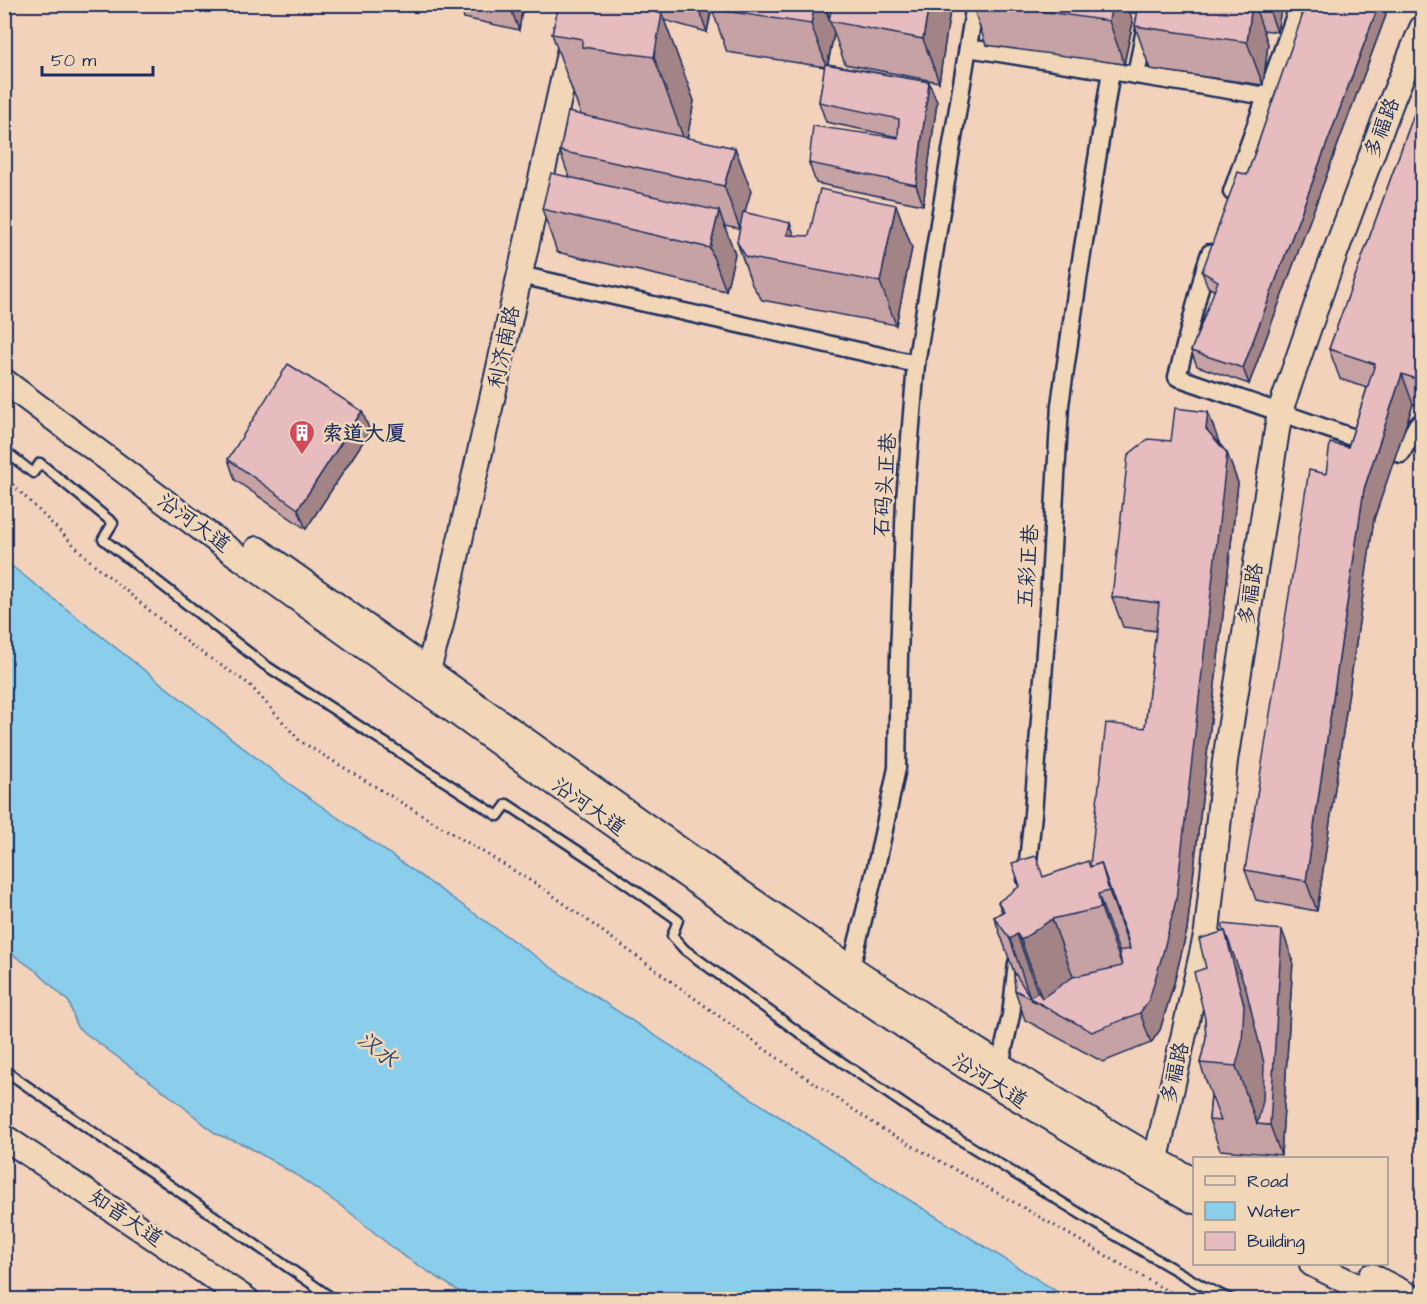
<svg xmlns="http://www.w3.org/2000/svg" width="1427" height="1304" font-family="'Architects Daughter','LXGW WenKai TC',sans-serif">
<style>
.water{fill:#8bceec;stroke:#5e8eb3;stroke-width:1.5}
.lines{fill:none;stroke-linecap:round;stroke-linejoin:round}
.lane-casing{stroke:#1b2f5e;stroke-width:13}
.street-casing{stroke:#1b2f5e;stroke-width:21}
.secondary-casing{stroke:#1b2f5e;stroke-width:28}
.path{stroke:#1b2f5e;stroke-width:3;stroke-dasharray:1.5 4.5;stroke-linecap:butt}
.lane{stroke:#f1d7b8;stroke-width:8}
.street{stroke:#f1d7b8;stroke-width:16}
.secondary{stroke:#f1d7b8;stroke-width:24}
.wall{fill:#c7a2a4;stroke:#1b2f5e;stroke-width:1.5;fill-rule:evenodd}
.shaded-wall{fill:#a28486;stroke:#1b2f5e;stroke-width:1.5}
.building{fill:#e7bcbf;stroke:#1b2f5e;stroke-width:1.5}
.labels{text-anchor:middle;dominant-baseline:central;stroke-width:5;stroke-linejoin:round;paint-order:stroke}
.street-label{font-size:21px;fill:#1b2f5e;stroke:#f1d7b8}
.poi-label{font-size:21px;font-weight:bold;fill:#1b2f5e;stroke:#f1d7b8;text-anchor:start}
.water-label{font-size:22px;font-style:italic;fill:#2c4773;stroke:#f1d7b8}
</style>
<rect width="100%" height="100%" fill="#f3d2bc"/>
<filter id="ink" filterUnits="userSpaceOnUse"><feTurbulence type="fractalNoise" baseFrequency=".0167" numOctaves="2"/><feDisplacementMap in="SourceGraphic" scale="12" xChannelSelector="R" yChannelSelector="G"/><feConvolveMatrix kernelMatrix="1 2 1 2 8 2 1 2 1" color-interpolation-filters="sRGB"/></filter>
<g filter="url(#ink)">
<!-- water -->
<polygon class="water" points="4,560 287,782 562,975 869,1175 1069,1299 471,1299 399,1253 347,1210 296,1175 245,1145 216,1134 174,1099 77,1027 69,1002 36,971 5,949"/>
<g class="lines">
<defs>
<g id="lane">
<polyline points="4,450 33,473 40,463 113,523 103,539 265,665 498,816 507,804 598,864 678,920 672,936 685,950 808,1039 915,1112 1113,1234 1201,1285 1232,1300"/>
<polyline points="4,1070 335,1300"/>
</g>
<g id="street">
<polyline points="968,48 1266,96"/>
<polyline points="1136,75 1150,4"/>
<polyline points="1232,192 1299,4"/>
<polyline points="1210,253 1205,268 1177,377 1401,454 1417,425 1422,425"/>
<polyline points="520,275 916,364"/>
<polyline points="1026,880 1033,814 1050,583 1060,405 1079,273 1111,71"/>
<polyline points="851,968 876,867 897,768 899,655 905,500 916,364 975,4"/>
<polyline points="1000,1065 1011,1015 1017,963"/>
</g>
<g id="secondary">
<polyline points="4,381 220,543 553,782 850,990 974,1072 1109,1153 1194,1201"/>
<path d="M257,549C429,670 598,794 772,914C909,1008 1049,1100 1194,1181"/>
<path d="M424,683L440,628C487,420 535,213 580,4"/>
<polyline points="4,1137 247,1300"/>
<polyline points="1154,1174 1156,1159 1207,931 1225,761 1280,411 1328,272 1392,100 1422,28"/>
<polyline points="1312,1264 1385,1300"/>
<polyline points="1371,1276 1417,1300"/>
</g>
</defs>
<!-- lane casing -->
<use href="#lane" class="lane-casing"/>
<!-- street casing -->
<use href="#street" class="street-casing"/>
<!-- secondary casing -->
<use href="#secondary" class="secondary-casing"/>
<!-- path -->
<polyline class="path" points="4,476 88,559 192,646 249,684 300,741 544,889 763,1048 882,1129 1017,1204 1160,1287 1186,1300"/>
<!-- lane -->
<use href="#lane" class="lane"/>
<!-- street -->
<use href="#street" class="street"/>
<!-- secondary -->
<use href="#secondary" class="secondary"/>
</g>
<!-- wall -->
<g class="wall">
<polygon points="384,4 417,4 415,12"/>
<polygon points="459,4 523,4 519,30 464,18"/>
<path d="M581,4H951L939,82L845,64L834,33L828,64L929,82L937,102L923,205L816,183L809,163L898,137L826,122L819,102L825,67L727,52L712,9L707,32L664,20L694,101L687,138L735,148L751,191L744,212L795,236H809L896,205L912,248L896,325L762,300L752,285L737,242L740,229L724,226L735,254L726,291L557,252L542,209L569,177L560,151L581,115L552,34ZM826,9L831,10L830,19Z"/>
<polygon points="972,4 1282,4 1277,32 1263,30 1268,44 1263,85 1150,69 1135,26 1137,14 1129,12 1133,22 1124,64 986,45"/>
<polygon points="1297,4 1382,4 1386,15 1249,384 1197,366 1191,351 1215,291 1208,287 1202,272 1247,175 1302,18"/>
<polygon points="1422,92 1422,407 1413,404 1374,519 1317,911 1256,900 1245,870 1326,474 1348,447 1367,388 1340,379 1329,349"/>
<polygon points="370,431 306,529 235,480 228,459"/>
<polygon points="1171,441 1219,442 1219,443 1227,453 1238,483 1187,930 1174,983 1160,1030 1151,1043 1103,1062 1025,1020 1015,990 1014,972 994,917 1002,912 998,902 1043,877 1090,865 1145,728 1156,631 1123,627 1112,597"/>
<polygon points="1293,960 1281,1155 1220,1150 1209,1120 1211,1095 1200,1063 1206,1039 1205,1018"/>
</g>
<!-- shaded-wall -->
<g class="shaded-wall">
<polygon points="413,4 417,4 415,12"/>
<polygon points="509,4 523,4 519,30"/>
<polygon points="613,4 656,4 661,18 662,14 694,101 686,145 654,57"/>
<polygon points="697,4 712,4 707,32"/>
<polygon points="815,4 824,4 834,33 827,67 811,24"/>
<polygon points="929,4 951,4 939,82 923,39"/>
<polygon points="1112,4 1127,4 1133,22 1124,64 1109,21"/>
<polygon points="1134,4 1139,4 1137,14"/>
<polygon points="1252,4 1254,4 1268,44 1263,85 1247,42"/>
<polygon points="1267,4 1282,4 1277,32"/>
<polygon points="1379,4 1382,4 1386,15 1249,384 1243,368"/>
<polygon points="929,82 937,102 923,205 916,185"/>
<polygon points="735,148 751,191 740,229 724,186"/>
<polygon points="896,205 912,248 896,325 880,282"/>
<polygon points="719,211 735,254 726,291 710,248"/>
<polygon points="790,223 806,266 787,235"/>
<polygon points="1402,374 1413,404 1374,519 1317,911 1306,881 1364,489"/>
<polygon points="362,411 370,431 306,529 298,509"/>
<polygon points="1208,412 1219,442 1217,459 1206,429"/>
<polygon points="1227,453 1238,483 1187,930 1174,983 1160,1030 1151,1043 1140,1013"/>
<polygon points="1101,863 1132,951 1141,979 1109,891"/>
<polygon points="1098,894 1130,981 1133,996 1101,908"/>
<polygon points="1052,919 1084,1006 1045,1007 1021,940"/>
<polygon points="1282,930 1293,960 1281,1155 1270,1125 1257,1124 1236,1066 1225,931"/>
<polygon points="1017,934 1042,1005 1031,1000 1010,939"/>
</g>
<!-- building -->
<g class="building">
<polygon points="559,4 628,4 662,14 654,57 582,47 582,39 552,34"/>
<polygon points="713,4 815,4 811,24 712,9"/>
<polygon points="832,4 929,4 923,39 829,21"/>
<polygon points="992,4 1112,4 1109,21"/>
<polygon points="1139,4 1252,4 1247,42 1135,26"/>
<polygon points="1303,4 1379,4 1243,368 1191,351 1218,281 1202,272 1238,172 1247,175 1306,5"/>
<polygon points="825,64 929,82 916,185 809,163 813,126 898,138 899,119 819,102"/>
<polygon points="1422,92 1422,381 1402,374 1364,489 1306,881 1245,870 1309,470 1326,474 1330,443 1348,447 1375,364 1329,349"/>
<polygon points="568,112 735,148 724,186 560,151"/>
<polygon points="551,173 719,211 710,248 542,209"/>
<polygon points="820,189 896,205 880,282 746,257 737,242 743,212 790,223 787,235 809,236"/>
<polygon points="288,364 362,411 298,509 228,459"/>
<polygon points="1175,408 1208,412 1206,429 1227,453 1176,900 1163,953 1149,1000 1140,1013 1092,1032 1015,990 1014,972 1030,997 1038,992 1042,998 1073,977 1122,966 1119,951 1130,949 1128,940 1101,863 1090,867 1090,865 1106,723 1145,728 1159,603 1112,597 1128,455 1148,439 1171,441"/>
<polygon points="1036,856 1043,877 1088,861 1090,867 1101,863 1109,891 1098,894 1101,908 1052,919 1021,940 1017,934 1010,939 994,917 1004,911 998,902 1020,886 1012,863"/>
<polygon points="1223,924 1282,930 1270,1125 1257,1124 1263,1101 1264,1063 1246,989 1225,931 1223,932"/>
<polygon points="1225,931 1244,1005 1242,1043 1236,1066 1200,1063 1206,1039 1205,1018 1194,972 1206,968 1199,939"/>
<polygon points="1211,1095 1221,1121 1209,1120"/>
</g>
</g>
<!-- icons -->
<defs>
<symbol id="building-pin" viewBox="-11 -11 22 30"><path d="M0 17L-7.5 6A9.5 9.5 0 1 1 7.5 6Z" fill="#d1495b" stroke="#f1d7b8"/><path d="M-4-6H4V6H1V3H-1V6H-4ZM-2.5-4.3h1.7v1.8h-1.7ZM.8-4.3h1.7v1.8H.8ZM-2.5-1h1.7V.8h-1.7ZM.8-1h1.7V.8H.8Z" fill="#fff"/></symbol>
</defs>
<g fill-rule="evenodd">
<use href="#building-pin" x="287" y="418" width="30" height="40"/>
</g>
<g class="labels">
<!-- street labels -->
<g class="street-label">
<text transform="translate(1382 128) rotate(-69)">多福路</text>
<text transform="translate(504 347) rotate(-78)">利济南路</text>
<text transform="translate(885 485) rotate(-86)">石码头正巷</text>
<text transform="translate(194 523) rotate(36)">沿河大道</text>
<text transform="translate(1028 566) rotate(-86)">五彩正巷</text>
<text transform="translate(1251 594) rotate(-81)">多福路</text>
<text transform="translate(589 807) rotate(35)">沿河大道</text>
<text transform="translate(1175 1073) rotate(-77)">多福路</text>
<text transform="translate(990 1081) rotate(32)">沿河大道</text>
<text transform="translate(126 1218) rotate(34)">知音大道</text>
</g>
<!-- poi labels -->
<g class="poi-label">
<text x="322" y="433">索道大厦</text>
</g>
<!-- water labels -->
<g class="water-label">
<text transform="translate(377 1050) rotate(38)">汉水</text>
</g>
</g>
<!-- margin -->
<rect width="1427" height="1304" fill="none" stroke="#f1d7b8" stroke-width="24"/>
<rect x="12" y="12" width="1403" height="1280" fill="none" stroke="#1b2f5e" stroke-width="2" filter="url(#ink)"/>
<!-- legend -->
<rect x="1193" y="1157" width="195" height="108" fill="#f1d7b8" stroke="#9b9494" stroke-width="1.5"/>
<rect x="1205" y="1176" width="30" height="9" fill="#f1d7b8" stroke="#9b9494" stroke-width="1.5"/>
<text x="1247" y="1187" font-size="18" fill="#1b2f5e">Road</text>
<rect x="1205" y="1202" width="30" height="18" fill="#8bceec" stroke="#9b9494" stroke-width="1.5"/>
<text x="1247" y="1217" font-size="18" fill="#1b2f5e">Water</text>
<rect x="1205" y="1232" width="30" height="18" fill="#e7bcbf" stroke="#9b9494" stroke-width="1.5"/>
<text x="1247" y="1247" font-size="18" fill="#1b2f5e">Building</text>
<!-- scale -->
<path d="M42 66v9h111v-9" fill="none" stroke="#1b2f5e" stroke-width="3"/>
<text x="51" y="66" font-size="18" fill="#1b2f5e" stroke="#f1d7b8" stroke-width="4.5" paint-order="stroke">50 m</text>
</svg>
